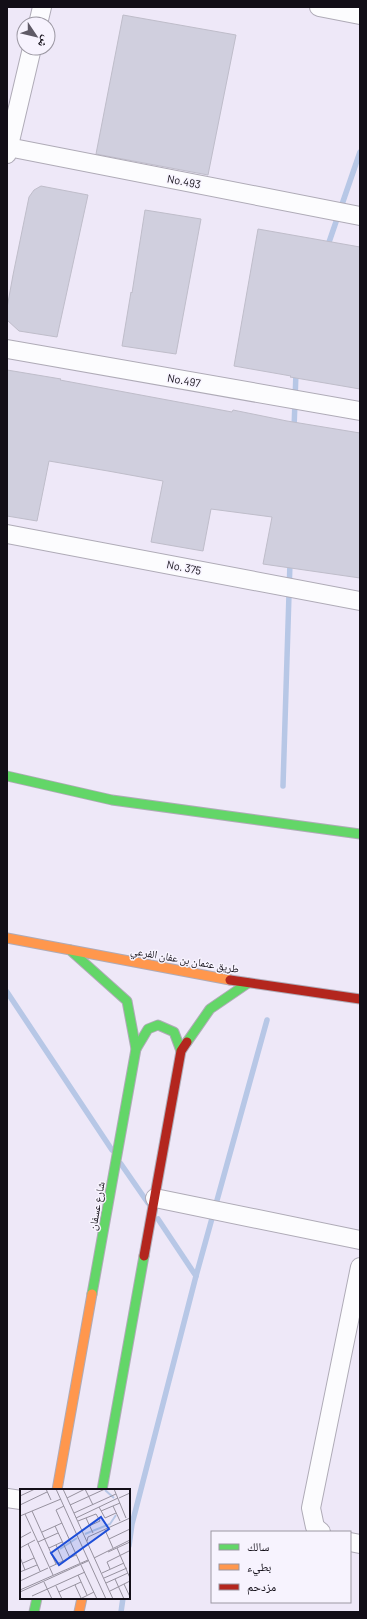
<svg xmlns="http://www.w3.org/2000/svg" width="367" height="1619" font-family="Barlow,'Noto Naskh Arabic',sans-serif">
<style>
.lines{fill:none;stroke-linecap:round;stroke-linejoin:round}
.stream{stroke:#b7c7e6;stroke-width:5.5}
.building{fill:#d0cfde;stroke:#bfbdca}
.street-casing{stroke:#afabb7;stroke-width:20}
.fast-casing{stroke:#afabb7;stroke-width:11}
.slow-casing{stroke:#afabb7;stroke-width:11}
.jam-casing{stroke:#afabb7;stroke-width:11}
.street{stroke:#fcfcfe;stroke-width:18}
.fast{stroke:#63d668;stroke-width:9}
.slow{stroke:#ff974d;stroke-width:9}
.jam{stroke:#b3261e;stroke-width:9}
.labels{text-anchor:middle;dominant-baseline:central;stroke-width:3;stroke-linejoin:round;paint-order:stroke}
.street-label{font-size:11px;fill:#120e17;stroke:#f7f3fe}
.inset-river{fill:none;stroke:#b7c7e6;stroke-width:2}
.inset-road{fill:none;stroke:#96919e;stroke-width:1}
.view{fill:#1d4ed8;fill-opacity:0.15;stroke:#1d4ed8;stroke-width:2}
.inset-edge{fill:none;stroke:#120e17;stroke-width:2}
</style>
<rect width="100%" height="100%" fill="#eee8f8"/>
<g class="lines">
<!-- stream -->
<g class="stream">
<polyline points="327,248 360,152"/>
<polyline points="294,429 296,372"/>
<polyline points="283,786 290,562"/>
<polyline points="7,992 112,1150"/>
<polyline points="121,1164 148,1203"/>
<polyline points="158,1219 196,1276"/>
<polyline points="129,1546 132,1524 196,1276 267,1020"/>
<polyline points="121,1612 123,1598"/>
</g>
</g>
<!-- building -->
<g class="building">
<polygon points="123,15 236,35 208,175 96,154"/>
<polygon points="41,186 88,195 57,337 19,331 7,320 7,308 13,275 29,197 34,190"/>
<polygon points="145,210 201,219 176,354 122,346 131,292 132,293"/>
<polygon points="258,229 360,247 360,389 290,377 291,376 234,366"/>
<polygon points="7,370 61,379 60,380 232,412 233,410 287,421 360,433 360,578 263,564 272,517 211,509 203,551 151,542 163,481 108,471 49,461 37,521 7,516"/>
</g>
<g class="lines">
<defs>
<g id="street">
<polyline points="319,7 360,15"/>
<polyline points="38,24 42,7"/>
<polyline points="8,147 360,216"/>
<polyline points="7,154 32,48"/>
<polyline points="7,349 360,411"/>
<polyline points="7,534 360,601"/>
<polyline points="155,1198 360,1240"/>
<polyline points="7,1498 21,1500"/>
<polyline points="321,1532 315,1527 311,1508 360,1267"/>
<polyline points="350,1542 360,1544"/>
</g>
<g id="fast">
<polyline points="7,776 112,800 360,834"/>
<polyline points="70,950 127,1001 136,1049 92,1294"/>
<polyline points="187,1042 210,1009 248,983"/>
<polyline points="136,1049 148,1029 158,1025 174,1032 181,1051"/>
<polyline points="102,1490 144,1256"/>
<polyline points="34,1612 37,1598"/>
</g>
<g id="slow">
<polyline points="7,938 230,980"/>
<polyline points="57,1490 92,1294"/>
<polyline points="79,1612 82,1598"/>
</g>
<g id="jam">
<polyline points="230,980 360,999"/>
<polyline points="144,1256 181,1051 187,1042"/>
</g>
</defs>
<!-- street casing -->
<use href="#street" class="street-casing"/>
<!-- fast casing -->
<use href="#fast" class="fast-casing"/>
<!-- slow casing -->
<use href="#slow" class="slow-casing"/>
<!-- jam casing -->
<use href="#jam" class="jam-casing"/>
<!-- street -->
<use href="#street" class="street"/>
<!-- fast -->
<use href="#fast" class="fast"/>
<!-- slow -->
<use href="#slow" class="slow"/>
<!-- jam -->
<use href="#jam" class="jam"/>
</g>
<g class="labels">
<!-- street labels -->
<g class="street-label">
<text transform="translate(184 181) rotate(11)">No.493</text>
<text transform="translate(184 380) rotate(10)">No.497</text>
<text transform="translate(184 567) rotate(11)">No. 375</text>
<text transform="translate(185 959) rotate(10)">طريق عثمان بن عفان الفرعي</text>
<text transform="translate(96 1206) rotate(-80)">شارع عسفان</text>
</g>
</g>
<!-- overview -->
<g transform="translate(20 1489)">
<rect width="110" height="110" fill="#eee8f8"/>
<path class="inset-river" d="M85,1L94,9M65,45L90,35L96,26M40,60L57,49"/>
<path class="inset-road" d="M26,0L31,11M36,0L86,110M43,0L93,110M65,0L73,16M94,0L106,29M0,7L15,0M47,9L65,0M99,9L110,4M0,16L27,3M50,16L85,0M44,17L36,21L60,74M93,17L100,32M79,18L85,29L96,24M12,22L36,75M81,22L100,14M54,24L96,5M5,25L33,86M0,27L41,10M56,29L98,9M66,29L73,44M58,32L76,25L80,32L69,37M35,37L50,69M85,41L93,59M22,43L42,34M0,49L11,43M89,50L110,40M67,52L68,48L110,29M18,53L38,44M8,55L20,82M36,56L43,72M0,59L15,51M29,59L42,53M97,59L110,89M88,63L110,53M0,68L5,81M74,69L110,51M3,74L14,69M61,76L77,110M30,78L56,66M90,80L87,73L109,62M0,83L17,76M82,84L104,74M58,86L67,106M84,89L107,79M95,90L104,110M0,92L28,79M24,93L32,110M86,94L108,84M104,95L110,108M55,96L61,109M36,97L42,110M0,101L68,71M90,102L110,92M0,103L68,72M39,103L61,93M12,107L65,83M60,110L74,103"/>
<path class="view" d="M81,28L89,40L39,76L31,64Z"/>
<rect width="110" height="110" class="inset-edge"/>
</g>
<!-- border -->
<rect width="367" height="1619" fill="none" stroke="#120e17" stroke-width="16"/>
<!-- legend -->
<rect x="211" y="1531" width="140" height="72" fill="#f7f3fe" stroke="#9b97a2"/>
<rect x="219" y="1544" width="20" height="6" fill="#63d668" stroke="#9b97a2"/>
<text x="247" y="1551" font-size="12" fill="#120e17">سالك</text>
<rect x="219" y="1564" width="20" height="6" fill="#ff974d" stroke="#9b97a2"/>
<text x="247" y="1571" font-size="12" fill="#120e17">بطيء</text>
<rect x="219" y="1584" width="20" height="6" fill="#b3261e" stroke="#9b97a2"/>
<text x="247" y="1591" font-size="12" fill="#120e17">مزدحم</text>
<!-- north arrow -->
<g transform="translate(36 36) rotate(125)"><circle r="19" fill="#f7f3fe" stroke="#9b97a2"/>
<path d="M0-3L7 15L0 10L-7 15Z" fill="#5f5a66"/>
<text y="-6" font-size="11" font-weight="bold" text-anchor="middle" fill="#120e17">ش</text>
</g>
</svg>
